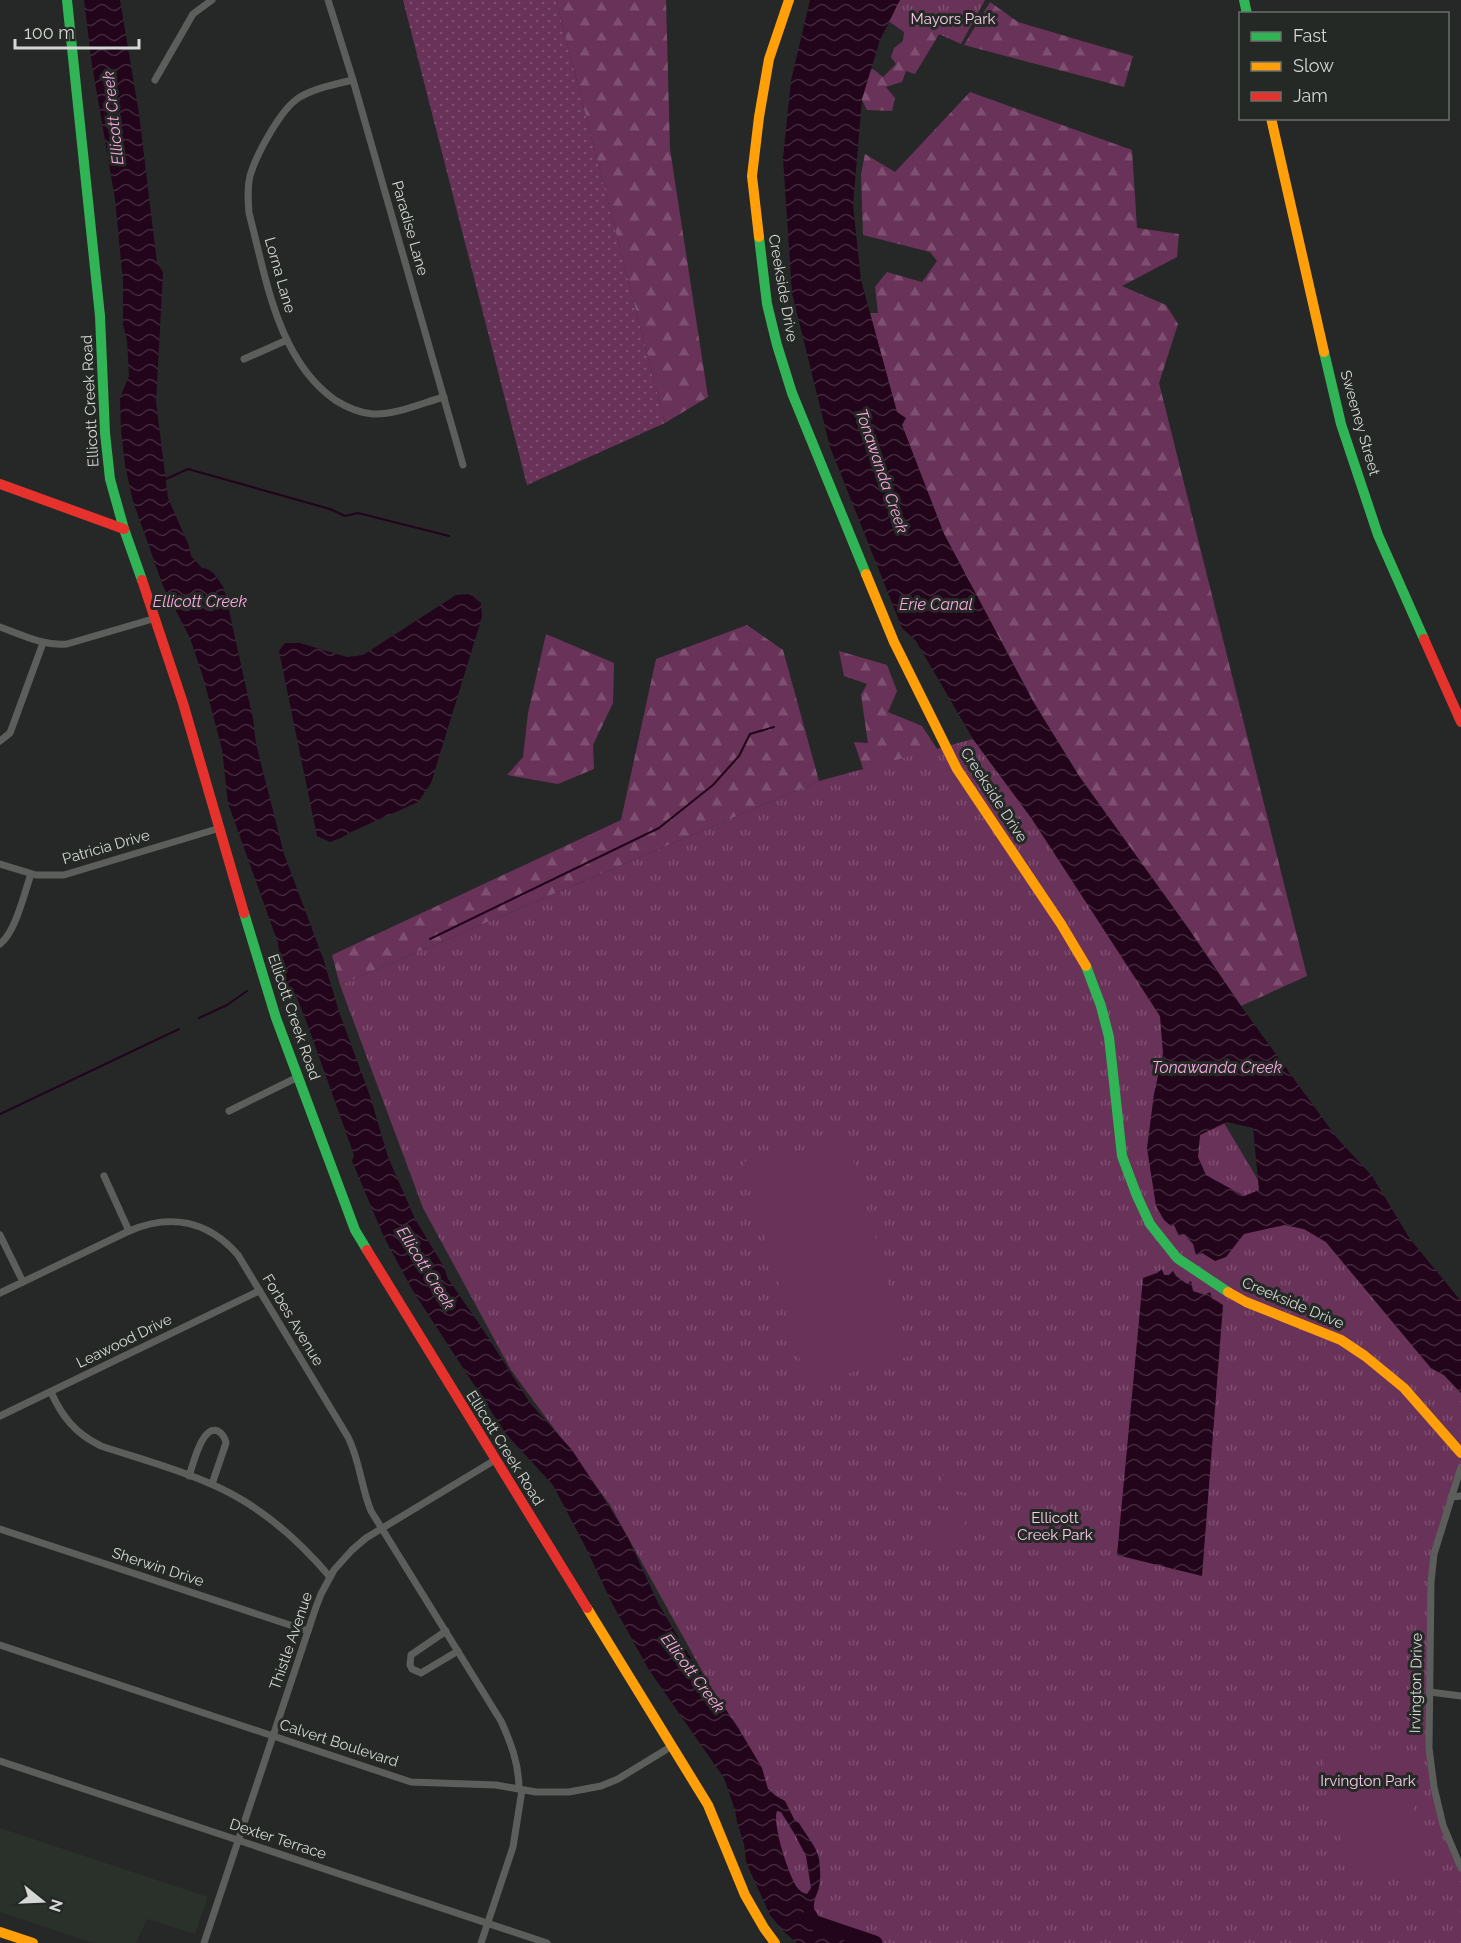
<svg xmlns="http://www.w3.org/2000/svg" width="1461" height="1943" font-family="Raleway,sans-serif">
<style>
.built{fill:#29312a}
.grass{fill:url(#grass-dots)}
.forest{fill:url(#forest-firs)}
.park{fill:url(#park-tufts)}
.pitch{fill:#693259}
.water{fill:url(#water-waves);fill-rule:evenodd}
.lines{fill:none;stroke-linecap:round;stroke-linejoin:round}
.stream{stroke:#22041b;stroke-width:2}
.river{stroke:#22041b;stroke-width:15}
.street{stroke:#5c5e5c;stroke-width:7}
.fast{stroke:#30b455;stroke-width:10}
.slow{stroke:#ff9f0a;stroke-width:10}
.jam{stroke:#e5322d;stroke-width:10}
.labels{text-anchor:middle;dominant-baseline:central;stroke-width:6;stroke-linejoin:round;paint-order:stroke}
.park-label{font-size:15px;fill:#f7cbe8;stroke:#252926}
.street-label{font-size:15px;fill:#d5d7d5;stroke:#252926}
.water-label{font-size:16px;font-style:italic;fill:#fda7e2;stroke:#252926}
</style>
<defs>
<pattern id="grass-dots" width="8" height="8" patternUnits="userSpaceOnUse" patternTransform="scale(1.5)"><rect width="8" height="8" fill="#693259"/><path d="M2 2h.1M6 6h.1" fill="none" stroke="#7e4f70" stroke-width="1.8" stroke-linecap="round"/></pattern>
<pattern id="forest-firs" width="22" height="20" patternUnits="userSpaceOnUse" patternTransform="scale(1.5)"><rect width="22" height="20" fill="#693259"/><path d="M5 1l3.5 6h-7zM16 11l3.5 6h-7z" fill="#7e4f70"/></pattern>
<pattern id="park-tufts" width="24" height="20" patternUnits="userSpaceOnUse" patternTransform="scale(1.5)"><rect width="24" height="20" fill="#693259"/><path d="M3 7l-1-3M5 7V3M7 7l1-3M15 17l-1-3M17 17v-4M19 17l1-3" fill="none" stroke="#7e4f70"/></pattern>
<pattern id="water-waves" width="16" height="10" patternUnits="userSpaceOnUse" patternTransform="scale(1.5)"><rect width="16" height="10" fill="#22041b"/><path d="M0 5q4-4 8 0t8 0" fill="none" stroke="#41283b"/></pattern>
</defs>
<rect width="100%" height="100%" fill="#262827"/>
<!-- built -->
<polygon class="built" points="0,1828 208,1897 195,1934 147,1919 136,1943 93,1943 0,1912"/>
<!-- grass -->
<polygon class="grass" points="403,0 556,0 665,423 527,485"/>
<!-- forest -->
<g class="forest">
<polygon points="556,0 666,0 670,149 708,397 665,423"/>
<polygon points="894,0 918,0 941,31 915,74 906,71 902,82 886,87 895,98 892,111 867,110 855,86 864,72 873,69 883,77 896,64 891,57 894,48 903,41 904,32 887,20"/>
<polygon points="990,2 1018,22 1133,56 1124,87 964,45"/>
<polygon points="970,92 1132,150 1137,228 1179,234 1177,257 1122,286 1166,305 1178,324 1159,383 1307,976 1241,1006 1188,928 1079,776 1034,703 944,534 897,413 870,313 878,313 875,287 887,272 922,282 937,261 930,252 863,235 861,174 865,154 895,172"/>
<polygon points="747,625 783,650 819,781 340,985 332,955 621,820 656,659"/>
<polygon points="546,634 614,663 613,703 593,745 594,769 558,784 507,775 523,757 528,713"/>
<polygon points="839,651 887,665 897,691 888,712 922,726 939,752 884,830 854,742 868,743 861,695 867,684 844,676"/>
</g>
<!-- park -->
<g class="park">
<polygon points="900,0 985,0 961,44 894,14"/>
<polygon points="973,739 1032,819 1160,1016 1285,1225 1304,1229 1326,1242 1431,1368 1444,1375 1461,1393 1461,1467 1434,1554 1429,1748 1443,1825 1461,1868 1461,1943 875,1943 813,1922 762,1818 731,1723 610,1505 511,1370 423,1208 340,985 819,781"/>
</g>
<!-- pitch -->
<g class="pitch">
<polygon points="848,1142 909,1356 807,1385 744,1162"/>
<polygon points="943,1475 973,1480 970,1493 941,1488"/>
<polygon points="940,1492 970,1497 967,1510 938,1505"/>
<polygon points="937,1509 967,1514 964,1528 935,1523"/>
<polygon points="934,1526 964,1532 961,1545 932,1540"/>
<polygon points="1401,1746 1425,1869 1350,1882 1323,1758"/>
</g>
<!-- water -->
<g class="water">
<path d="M84,0H120L139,114L157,263L163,272L156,402L168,498L189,546L191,556L202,568C213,568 218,580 224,588L253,719L256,744L284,854L323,958L339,1012L370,1096L388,1157L415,1219L444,1267L448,1279L480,1325L530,1403L572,1450L612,1511L628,1538L659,1605L689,1655L739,1729L762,1768L768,1789L776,1796L785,1801L795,1821L799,1823C805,1834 817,1847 819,1859C820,1868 821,1878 819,1887C818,1893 814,1898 814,1905C812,1925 844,1938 861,1943H797L783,1931L770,1915L746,1862L744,1844L737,1822L735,1810L724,1778L649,1670L612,1603L585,1546L553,1485L506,1434L413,1291L384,1237L352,1161L354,1155L307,1023L296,995L283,979L278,943L228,803L222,749L203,677L190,638L163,586L133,501L125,465L121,430L120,398L129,376L127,340L123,324V281L115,199L92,65ZM777,1811L781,1812L794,1833L806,1856L811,1888L807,1894C802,1893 799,1890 796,1886C788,1873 772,1824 777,1811Z"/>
<path d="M810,0H900L880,40L862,99L853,205L861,280L897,412L906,418L902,425L944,534L1034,703L1079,776L1188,928L1241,1006L1337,1138L1372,1176L1410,1239L1461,1301V1393L1444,1375L1431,1368L1326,1242L1304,1229L1285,1225L1244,1234L1226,1257L1215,1261L1202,1253L1196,1255L1193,1244L1184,1234L1179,1236L1174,1225L1171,1226L1164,1220L1156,1206L1147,1148L1154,1094L1163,1053L1160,1016L1032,819L973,739L916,641L902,628L830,447L792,293L783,158L791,81ZM1227,1122L1253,1128L1259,1190L1244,1196L1206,1175L1198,1157L1200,1135Z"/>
<polygon points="470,594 481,603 482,617 431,783 418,802 351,832 341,838 330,842 317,836 279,651 285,643 300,643 347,657 363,655 456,595"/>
<polygon points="1162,1269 1164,1275 1169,1275 1173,1271 1176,1276 1187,1284 1191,1281 1193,1291 1205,1295 1210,1292 1212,1298 1223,1305 1202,1576 1117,1555 1143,1278 1157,1273"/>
</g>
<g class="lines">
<!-- stream -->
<g class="stream">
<polyline points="166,479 188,469 330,509 345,516 358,513 449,536"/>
<polyline points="430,939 659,828 713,785 739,756 750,734 774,727"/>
<polyline points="199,1018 227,1005 247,991"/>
<polyline points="0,1114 179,1029"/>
</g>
<!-- river -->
<polyline class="river" points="810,1916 813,1922 875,1943"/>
<!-- street -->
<g class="street">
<polyline points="328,0 353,80 463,465"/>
<polyline points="155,80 193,14 212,0"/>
<path d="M353,80C336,84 316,88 300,97C281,108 256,155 250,176C247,188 248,200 249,213C266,277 277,359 335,400C346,407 359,413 373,414C396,415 422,403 444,397"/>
<polyline points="244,359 287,340"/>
<path d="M0,627C22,635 43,646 67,644L156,618"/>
<polyline points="0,741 10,733 43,643"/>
<polyline points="0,864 36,875 64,875 220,828"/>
<path d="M0,944C16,931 24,894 31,874"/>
<polyline points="229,1111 298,1077"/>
<polyline points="104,1176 129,1231"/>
<polyline points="0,1235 23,1282"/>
<path d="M0,1293L129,1231C171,1213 208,1221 238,1255L348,1437C360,1461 361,1487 371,1511L501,1721C511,1743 519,1764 519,1789"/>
<path d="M51,1392C62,1417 76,1434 101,1446C137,1458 176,1468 211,1484C258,1504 297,1538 330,1577"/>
<polyline points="0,1416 259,1291"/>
<polyline points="1461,1467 1434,1554 1431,1582 1429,1748 1434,1787 1443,1825 1461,1868"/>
<path d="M189,1476C193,1465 202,1424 218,1431C223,1434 225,1438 226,1443L212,1484"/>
<polyline points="1451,1497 1461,1496"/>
<polyline points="0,1529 308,1631"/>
<polyline points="446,1631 411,1655 410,1665 412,1669 421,1673 458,1651"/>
<polyline points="0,1645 411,1782 496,1785 536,1792 569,1792 601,1786 618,1779 672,1746"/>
<polyline points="1430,1692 1461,1696"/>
<polyline points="0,1761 547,1943"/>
<polyline points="204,1943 316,1607 321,1594 334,1570 352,1550 366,1538 495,1460"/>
<polyline points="481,1943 513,1847 522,1790"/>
</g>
<!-- fast -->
<g class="fast">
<polyline points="67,0 100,316 105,433 110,479 124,529 142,580"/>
<polyline points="1244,0 1247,14"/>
<polyline points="759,237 767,304 777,345 792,393 866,574"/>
<polyline points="1324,352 1341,424 1378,535 1424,639"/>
<polyline points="244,913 276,1018 355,1230 367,1250"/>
<polyline points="1086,966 1101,1006 1109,1037 1122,1156 1137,1196 1150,1224 1177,1258 1228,1292"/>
</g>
<!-- slow -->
<g class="slow">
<polyline points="1271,118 1324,352"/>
<polyline points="759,237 752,176 759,117 769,59 789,0"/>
<polyline points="866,574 894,642 957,769 1061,924 1086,966"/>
<polyline points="1228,1292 1246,1302 1341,1340 1365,1356 1404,1388 1461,1453"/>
<polyline points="587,1608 708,1805 745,1895 764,1928 775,1943"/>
<polyline points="0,1932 33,1943"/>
</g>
<!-- jam -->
<g class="jam">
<polyline points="0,484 124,529"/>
<polyline points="142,580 183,703 244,913"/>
<polyline points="1424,639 1461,722"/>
<polyline points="367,1250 587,1608"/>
</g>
</g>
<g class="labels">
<!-- park labels -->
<g class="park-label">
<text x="953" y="19">Mayors Park</text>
<text x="1055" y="1518">Ellicott<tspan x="1055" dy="17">Creek Park</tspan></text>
<text x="1368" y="1781">Irvington Park</text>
</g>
<!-- street labels -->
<g class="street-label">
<text transform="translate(410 228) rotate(74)">Paradise Lane</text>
<text transform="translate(280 275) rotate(74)">Lorna Lane</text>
<text transform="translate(783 288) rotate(80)">Creekside Drive</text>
<text transform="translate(90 401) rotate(-93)">Ellicott Creek Road</text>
<text transform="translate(1360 423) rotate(74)">Sweeney Street</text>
<text transform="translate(994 795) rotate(57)">Creekside Drive</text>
<text transform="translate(106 847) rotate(-16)">Patricia Drive</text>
<text transform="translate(294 1017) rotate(71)">Ellicott Creek Road</text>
<text transform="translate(1293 1303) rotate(23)">Creekside Drive</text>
<text transform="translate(293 1320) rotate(59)">Forbes Avenue</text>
<text transform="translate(124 1341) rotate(-26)">Leawood Drive</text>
<text transform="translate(505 1448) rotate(58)">Ellicott Creek Road</text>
<text transform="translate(158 1567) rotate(18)">Sherwin Drive</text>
<text transform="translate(291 1641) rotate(-71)">Thistle Avenue</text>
<text transform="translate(1416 1683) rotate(-89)">Irvington Drive</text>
<text transform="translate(339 1743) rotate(18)">Calvert Boulevard</text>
<text transform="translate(278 1839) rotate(18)">Dexter Terrace</text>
</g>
<!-- water labels -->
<g class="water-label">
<text transform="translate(113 118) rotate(-96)">Ellicott Creek</text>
<text transform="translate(882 471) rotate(71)">Tonawanda Creek</text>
<text x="200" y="601">Ellicott Creek</text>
<text x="936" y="604">Erie Canal</text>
<text x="1217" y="1067">Tonawanda Creek</text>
<text transform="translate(426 1268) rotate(58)">Ellicott Creek</text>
<text transform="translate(693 1673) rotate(53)">Ellicott Creek</text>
</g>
</g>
<!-- legend -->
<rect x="1239" y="12" width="210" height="108" fill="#252926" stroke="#6b6f6c" stroke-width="1.5"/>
<rect x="1251" y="32" width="30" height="9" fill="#30b455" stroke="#6b6f6c" stroke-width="1.5"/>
<text x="1293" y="42" font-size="18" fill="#d5d7d5">Fast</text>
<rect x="1251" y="62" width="30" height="9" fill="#ff9f0a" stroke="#6b6f6c" stroke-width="1.5"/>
<text x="1293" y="72" font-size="18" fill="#d5d7d5">Slow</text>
<rect x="1251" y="92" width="30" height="9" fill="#e5322d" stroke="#6b6f6c" stroke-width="1.5"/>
<text x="1293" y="102" font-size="18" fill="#d5d7d5">Jam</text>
<!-- north arrow -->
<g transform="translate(42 1901) rotate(108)" stroke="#252926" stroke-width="4.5" paint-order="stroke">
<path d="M0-4.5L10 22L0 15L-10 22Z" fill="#d5d7d5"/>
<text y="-9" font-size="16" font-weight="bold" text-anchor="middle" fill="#d5d7d5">N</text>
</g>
<!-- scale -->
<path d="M15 39v9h124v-9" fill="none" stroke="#d5d7d5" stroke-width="3"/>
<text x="24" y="39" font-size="18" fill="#d5d7d5" stroke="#252926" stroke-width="4.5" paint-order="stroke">100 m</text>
</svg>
